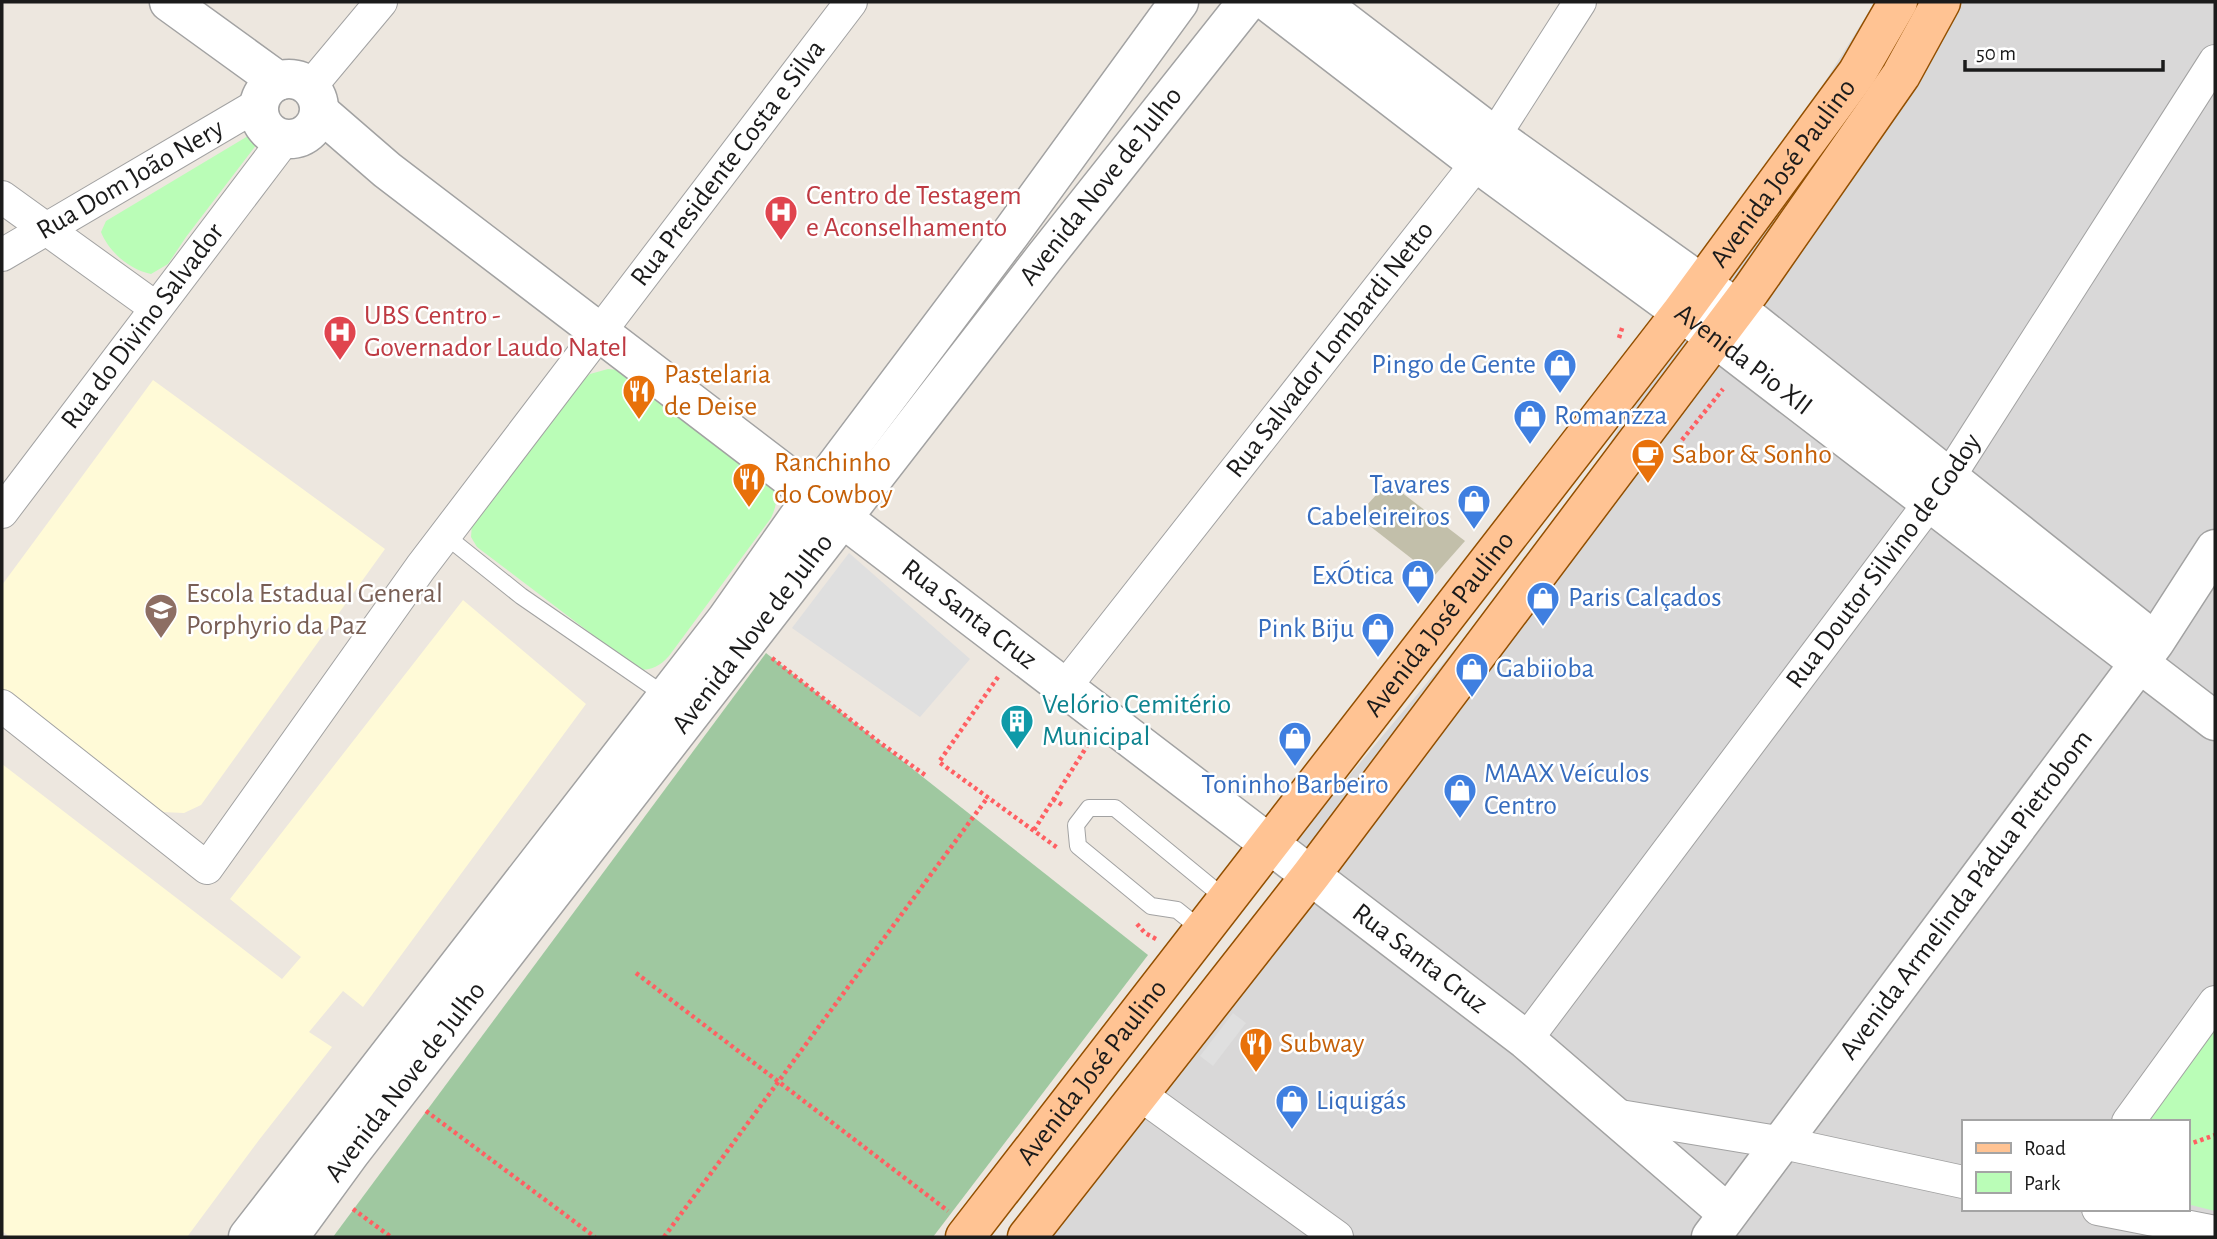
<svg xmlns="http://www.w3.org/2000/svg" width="2217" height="1239" font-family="'Alegreya Sans',sans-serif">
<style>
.residential{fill:#d9d8d8;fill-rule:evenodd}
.education{fill:#fffad7}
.construction{fill:#c2bfaa}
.cemetery{fill:#9fc8a0}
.park{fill:#bafdb7}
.parking{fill:#dfdfdf}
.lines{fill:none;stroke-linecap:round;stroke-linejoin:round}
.service-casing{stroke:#a2a2a2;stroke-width:18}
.minor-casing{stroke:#a2a2a2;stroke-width:34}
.tertiary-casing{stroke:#a2a2a2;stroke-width:41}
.primary-casing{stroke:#924f00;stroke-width:41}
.path{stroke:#ff5f62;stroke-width:4.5;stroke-dasharray:3.5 3.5;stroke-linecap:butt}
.service{stroke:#fff;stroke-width:16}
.minor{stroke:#fff;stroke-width:32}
.tertiary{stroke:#fff;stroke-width:38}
.primary{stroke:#ffc393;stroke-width:38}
.labels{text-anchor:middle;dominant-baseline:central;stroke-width:5;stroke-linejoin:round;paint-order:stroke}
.street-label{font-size:28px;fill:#1b1b1b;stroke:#fff}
.health-label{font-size:28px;fill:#be3a42;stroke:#fff;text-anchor:start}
.shop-label{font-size:28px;fill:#366cbe;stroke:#fff;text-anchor:start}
.food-label{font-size:28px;fill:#c56008;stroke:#fff;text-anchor:start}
.education-label{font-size:28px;fill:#785e54;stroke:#fff;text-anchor:start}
.culture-label{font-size:28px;fill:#0d838f;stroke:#fff;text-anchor:start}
</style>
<rect width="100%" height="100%" fill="#ede7df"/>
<!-- residential -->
<path class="residential" d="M1875,2H2215V1237H1053L1302,894L1272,868L1570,512L1755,193ZM1963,1122H2187V1209H1963Z"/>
<!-- education -->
<g class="education">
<polygon points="153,380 385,549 201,805 184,813 161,812 2,695 2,585"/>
<polygon points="463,600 586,704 363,1007 343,991 309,1032 332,1047 259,1140 187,1237 10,1237 2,1231 2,764 282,979 301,957 230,899"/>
</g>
<!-- construction -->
<polygon class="construction" points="1388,482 1465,541 1434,576 1357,516"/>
<!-- cemetery -->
<polygon class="cemetery" points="766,653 1148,955 933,1237 333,1237"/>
<!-- park -->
<g class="park">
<path d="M248,136L256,138L257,144L186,237L168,264L151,274C130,270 109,252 101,232L106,221Z"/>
<path d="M608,369L619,370L772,484C778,497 777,505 771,518L669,656C660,666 652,670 639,670L477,547L471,537L472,524L582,381L590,374Z"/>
<polygon points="2215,1016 2215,1211 2187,1204 2187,1122 2139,1122"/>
</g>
<!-- parking -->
<g class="parking">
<polygon points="849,553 970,659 920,717 792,628"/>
<polygon points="1233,1013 1246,1023 1213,1066 1200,1056"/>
</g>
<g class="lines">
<defs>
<g id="service">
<polyline points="446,536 521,596 666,696"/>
<polyline points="1203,931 1177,910 1151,906 1078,846 1076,825 1089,808 1115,808 1227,900"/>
</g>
<g id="minor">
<polyline points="310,87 381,2"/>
<polyline points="2,197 156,308"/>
<path id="s1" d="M2,255L259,104"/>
<path id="s2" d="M2,512L284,140"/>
<path id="s3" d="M1065,687L1477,163L1580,2"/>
<path id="s4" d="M2,706L207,868L421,567L851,2"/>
<path id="s5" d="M1526,1040L1949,477L2215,61"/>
<polyline points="1138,1093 1337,1237"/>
<polyline points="1614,1115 1783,1143 1963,1182"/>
<polyline points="2128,1122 2215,1002"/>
<polyline points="2098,1209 2215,1232"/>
</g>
<g id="tertiary">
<polyline points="169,2 278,81"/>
<path id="s6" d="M1268,2L1477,163L1701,327L2215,721"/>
<polyline points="1319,2 1493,135 1737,309 2153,640"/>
<circle cx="289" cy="109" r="30"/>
<path id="s7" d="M320,112L387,170L1526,1040L1727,1213"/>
<polyline points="248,1237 726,620 814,495 1011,233 1179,2"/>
<path id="s8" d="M289,1237L351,1152L1044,258L1247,2"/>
<path id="s9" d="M1711,1237L2155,642L2215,549"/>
</g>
<g id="primary">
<path id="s10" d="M965,1237L1680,314L1857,73L1898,2"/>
<polyline points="1027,1237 1311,875 1751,290 1901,75 1941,2"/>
</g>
</defs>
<!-- service casing -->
<use href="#service" class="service-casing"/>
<!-- minor casing -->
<use href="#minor" class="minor-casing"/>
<!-- tertiary casing -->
<use href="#tertiary" class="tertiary-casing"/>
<!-- primary casing -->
<use href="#primary" class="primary-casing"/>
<!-- path -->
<g class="path">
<polyline points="1619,338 1623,325"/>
<polyline points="1682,440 1723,389"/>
<polyline points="772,658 879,742 925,775"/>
<polyline points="998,677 939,762 1059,849"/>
<polyline points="1053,799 1064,806"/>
<polyline points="1034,830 1089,743"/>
<polyline points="1137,924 1145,933 1158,940"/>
<polyline points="636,973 948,1211"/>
<polyline points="426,1111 595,1237"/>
<polyline points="2187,1145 2215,1135"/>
<polyline points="353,1209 391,1237"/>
<polyline points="664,1237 988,797"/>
</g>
<!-- service -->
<use href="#service" class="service"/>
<!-- minor -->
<use href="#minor" class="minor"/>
<!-- tertiary -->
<use href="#tertiary" class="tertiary"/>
<!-- primary -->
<use href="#primary" class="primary"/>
</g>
<!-- icons -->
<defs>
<symbol id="hospital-pin" viewBox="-11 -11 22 30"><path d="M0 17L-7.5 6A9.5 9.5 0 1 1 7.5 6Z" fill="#e0444e" stroke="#fff"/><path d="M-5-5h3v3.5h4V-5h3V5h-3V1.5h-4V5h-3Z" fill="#fff"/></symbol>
<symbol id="shop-pin" viewBox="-11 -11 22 30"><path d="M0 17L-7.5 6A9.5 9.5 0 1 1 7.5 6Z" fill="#3f7fe0" stroke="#fff"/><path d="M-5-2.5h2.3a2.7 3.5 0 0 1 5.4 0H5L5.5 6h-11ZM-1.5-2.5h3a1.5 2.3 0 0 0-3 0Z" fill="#fff"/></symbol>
<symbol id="restaurant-pin" viewBox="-11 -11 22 30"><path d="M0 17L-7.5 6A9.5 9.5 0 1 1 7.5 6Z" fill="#e8710a" stroke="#fff"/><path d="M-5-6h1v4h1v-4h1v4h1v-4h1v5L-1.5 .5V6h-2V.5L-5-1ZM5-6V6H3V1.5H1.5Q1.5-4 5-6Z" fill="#fff"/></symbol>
<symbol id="cafe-pin" viewBox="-11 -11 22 30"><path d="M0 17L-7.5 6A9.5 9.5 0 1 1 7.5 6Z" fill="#e8710a" stroke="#fff"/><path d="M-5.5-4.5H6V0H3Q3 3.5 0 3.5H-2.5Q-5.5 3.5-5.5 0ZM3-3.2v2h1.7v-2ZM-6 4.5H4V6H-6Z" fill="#fff"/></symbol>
<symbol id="school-pin" viewBox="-11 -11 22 30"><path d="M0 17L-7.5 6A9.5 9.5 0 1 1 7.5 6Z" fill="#8d6e63" stroke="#fff"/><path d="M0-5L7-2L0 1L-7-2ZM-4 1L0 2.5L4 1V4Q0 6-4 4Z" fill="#fff"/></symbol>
<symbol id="building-pin" viewBox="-11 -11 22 30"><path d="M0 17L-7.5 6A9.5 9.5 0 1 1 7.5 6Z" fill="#0f9aa8" stroke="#fff"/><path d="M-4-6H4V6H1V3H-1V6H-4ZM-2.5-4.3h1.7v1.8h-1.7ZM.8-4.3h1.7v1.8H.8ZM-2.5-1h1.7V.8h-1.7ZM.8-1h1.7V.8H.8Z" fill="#fff"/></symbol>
</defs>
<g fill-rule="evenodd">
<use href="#hospital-pin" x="762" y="193" width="38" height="52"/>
<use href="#hospital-pin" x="321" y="313" width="38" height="52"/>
<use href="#shop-pin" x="1541" y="346" width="38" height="52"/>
<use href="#restaurant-pin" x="620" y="372" width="38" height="52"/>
<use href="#shop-pin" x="1511" y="397" width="38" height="52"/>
<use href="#cafe-pin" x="1629" y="436" width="38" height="52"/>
<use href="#restaurant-pin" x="730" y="460" width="38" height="52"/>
<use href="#shop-pin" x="1455" y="482" width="38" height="52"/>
<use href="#shop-pin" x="1399" y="557" width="38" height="52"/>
<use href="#shop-pin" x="1524" y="579" width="38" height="52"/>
<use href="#school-pin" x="142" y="591" width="38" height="52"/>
<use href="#shop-pin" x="1359" y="610" width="38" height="52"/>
<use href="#shop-pin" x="1453" y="650" width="38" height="52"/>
<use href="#building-pin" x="998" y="702" width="38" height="52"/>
<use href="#shop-pin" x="1276" y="719" width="38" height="52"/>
<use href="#shop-pin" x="1441" y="771" width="38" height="52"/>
<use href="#restaurant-pin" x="1237" y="1025" width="38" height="52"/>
<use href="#shop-pin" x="1273" y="1082" width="38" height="52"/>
</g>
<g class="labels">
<!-- street labels -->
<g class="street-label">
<text stroke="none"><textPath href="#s4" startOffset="1138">Rua Presidente Costa e Silva</textPath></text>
<text stroke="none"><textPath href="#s10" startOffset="1342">Avenida José Paulino</textPath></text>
<text stroke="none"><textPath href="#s1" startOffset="149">Rua Dom João Nery</textPath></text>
<text stroke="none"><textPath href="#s8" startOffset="1328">Avenida Nove de Julho</textPath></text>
<text stroke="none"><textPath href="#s2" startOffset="233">Rua do Divino Salvador</textPath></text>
<text stroke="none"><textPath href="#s3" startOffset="429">Rua Salvador Lombardi Netto</textPath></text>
<text stroke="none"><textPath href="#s6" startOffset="595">Avenida Pio XII</textPath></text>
<text stroke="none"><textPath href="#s5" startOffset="598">Rua Doutor Silvino de Godoy</textPath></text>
<text stroke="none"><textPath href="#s7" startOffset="821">Rua Santa Cruz</textPath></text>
<text stroke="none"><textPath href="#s10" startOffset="775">Avenida José Paulino</textPath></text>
<text stroke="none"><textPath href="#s8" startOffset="761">Avenida Nove de Julho</textPath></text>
<text stroke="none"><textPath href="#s9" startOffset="427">Avenida Armelinda Pádua Pietrobom</textPath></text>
<text stroke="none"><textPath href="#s7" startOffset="1388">Rua Santa Cruz</textPath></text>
<text stroke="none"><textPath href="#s10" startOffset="208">Avenida José Paulino</textPath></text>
<text stroke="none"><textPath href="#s8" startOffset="194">Avenida Nove de Julho</textPath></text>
</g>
<!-- health labels -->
<g class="health-label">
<text x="806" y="196">Centro de Testagem<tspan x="806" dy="32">e Aconselhamento</tspan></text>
<text x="364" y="316">UBS Centro -<tspan x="364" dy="32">Governador Laudo Natel</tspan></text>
</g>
<!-- shop labels -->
<g class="shop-label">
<text x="1536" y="365" text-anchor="end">Pingo de Gente</text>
<text x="1554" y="416">Romanzza</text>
<text x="1450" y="485" text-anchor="end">Tavares<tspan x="1450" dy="32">Cabeleireiros</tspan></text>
<text x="1394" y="576" text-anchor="end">ExÓtica</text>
<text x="1568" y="598">Paris Calçados</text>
<text x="1354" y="629" text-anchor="end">Pink Biju</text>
<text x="1496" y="669">Gabiioba</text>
<text x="1484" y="774">MAAX Veículos<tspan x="1484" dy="32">Centro</tspan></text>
<text x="1295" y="785" text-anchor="middle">Toninho Barbeiro</text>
<text x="1316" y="1101">Liquigás</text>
</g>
<!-- food labels -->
<g class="food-label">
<text x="664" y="375">Pastelaria<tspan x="664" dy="32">de Deise</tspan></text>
<text x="1672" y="455">Sabor &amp; Sonho</text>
<text x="774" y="463">Ranchinho<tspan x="774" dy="32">do Cowboy</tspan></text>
<text x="1280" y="1044">Subway</text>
</g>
<!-- education labels -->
<g class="education-label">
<text x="186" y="594">Escola Estadual General<tspan x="186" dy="32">Porphyrio da Paz</tspan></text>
</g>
<!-- culture labels -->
<g class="culture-label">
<text x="1042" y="705">Velório Cemitério<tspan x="1042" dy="32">Municipal</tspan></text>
</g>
</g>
<!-- border -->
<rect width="2217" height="1239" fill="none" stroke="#1b1b1b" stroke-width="7"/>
<!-- legend -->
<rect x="1962" y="1120" width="228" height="91" fill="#ffffff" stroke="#a4a4a4" stroke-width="2"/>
<rect x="1976" y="1143" width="35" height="10" fill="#ffc393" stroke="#a4a4a4" stroke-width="2"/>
<text x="2024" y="1155" font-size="21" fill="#1b1b1b">Road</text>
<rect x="1976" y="1172" width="35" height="21" fill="#bafdb7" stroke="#a4a4a4" stroke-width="2"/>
<text x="2024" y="1190" font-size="21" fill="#1b1b1b">Park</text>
<!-- scale -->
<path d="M1965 60v10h198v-10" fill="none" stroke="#1b1b1b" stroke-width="3.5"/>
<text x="1976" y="60" font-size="21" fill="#1b1b1b" stroke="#ffffff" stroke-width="5" paint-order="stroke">50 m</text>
</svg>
